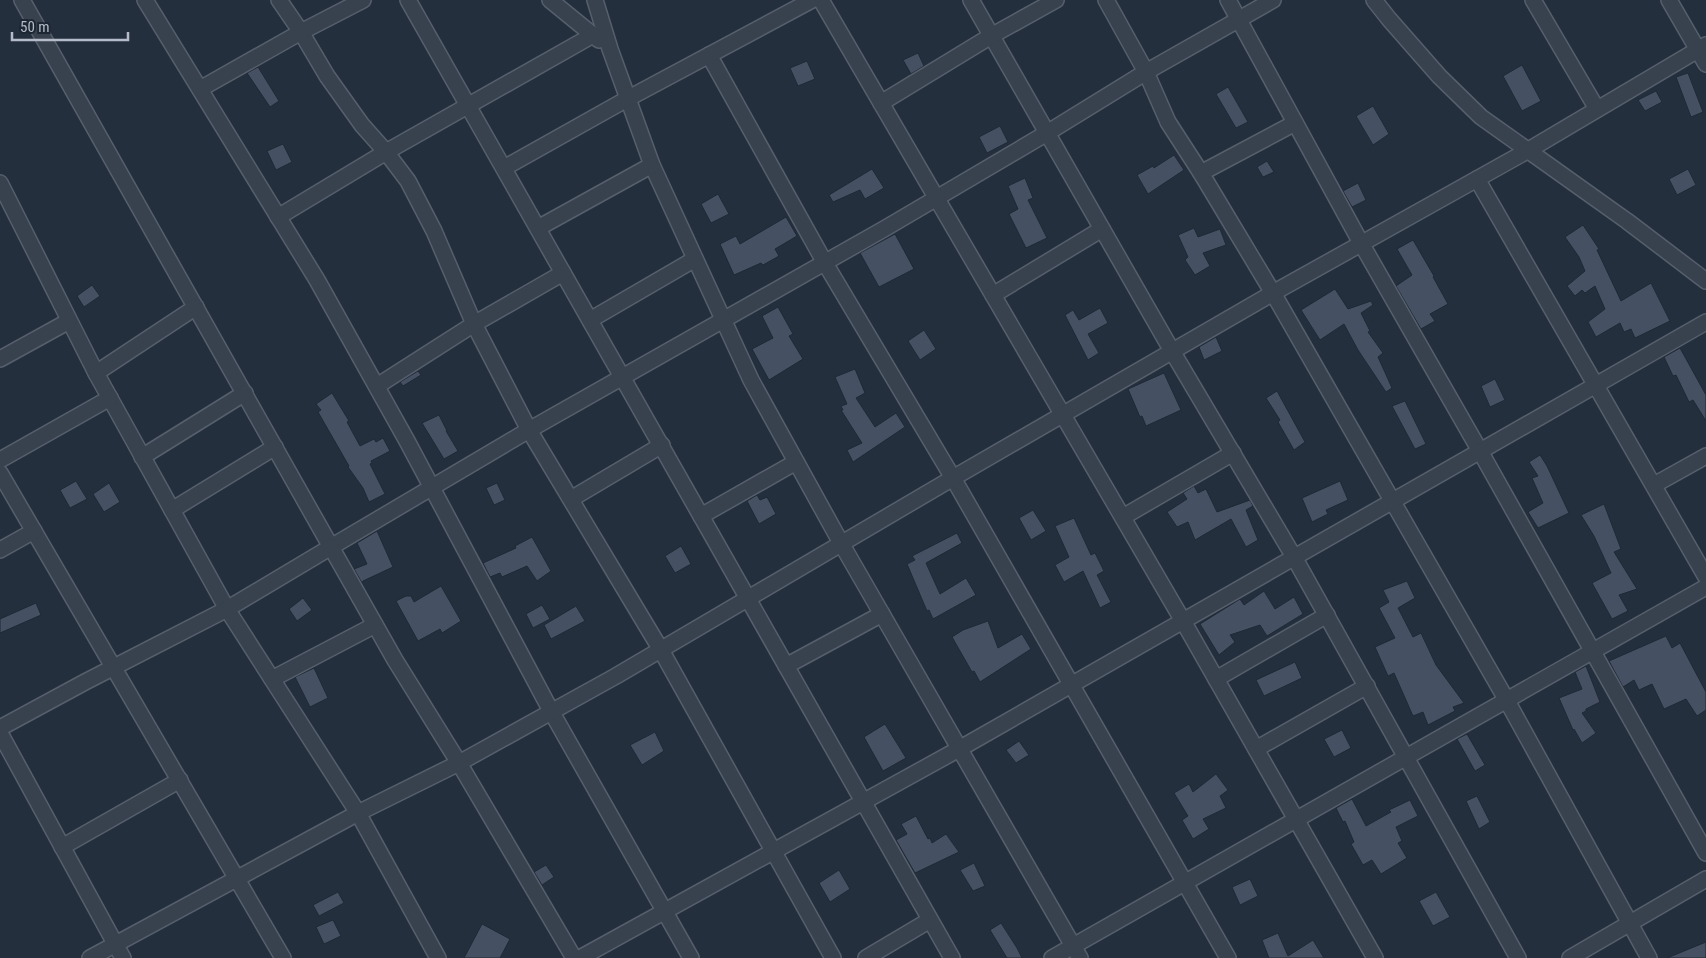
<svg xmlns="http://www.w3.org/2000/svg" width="1706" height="958" font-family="'Roboto Condensed',sans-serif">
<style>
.building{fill:#455162;stroke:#1f2835}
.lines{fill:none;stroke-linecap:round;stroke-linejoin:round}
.minor-casing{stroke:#565f6c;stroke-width:18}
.minor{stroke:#38414e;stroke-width:15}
</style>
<rect width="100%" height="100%" fill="#242f3e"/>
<!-- building -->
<g class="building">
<polygon points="918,53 924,66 911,74 903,60"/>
<polygon points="807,61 815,79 798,86 790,68"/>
<polygon points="1522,65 1541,101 1522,111 1503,76"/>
<polygon points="258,67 279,101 270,107 247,73"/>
<polygon points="1688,73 1703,112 1691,117 1676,77"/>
<polygon points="1228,87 1248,122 1236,128 1216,94"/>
<polygon points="1656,91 1662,102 1645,111 1638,100"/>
<polygon points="1373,106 1389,134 1373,145 1356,116"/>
<polygon points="1000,126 1008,142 987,153 979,137"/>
<polygon points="283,144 292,162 276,170 267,151"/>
<polygon points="1174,155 1184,170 1148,194 1137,175 1153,166 1154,168"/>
<polygon points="1267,161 1274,172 1263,177 1257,167"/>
<polygon points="872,169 884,188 865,199 860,190 833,202 829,195"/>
<polygon points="1688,169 1696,185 1677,195 1669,179"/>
<polygon points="1025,178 1033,198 1028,200 1047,238 1026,248 1009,214 1018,209 1008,186"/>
<polygon points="1358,183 1366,200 1352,207 1343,191"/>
<polygon points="718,194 729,214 711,223 701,204"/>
<polygon points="786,217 797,236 775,249 779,256 763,265 761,263 734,275 720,244 736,236 740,244"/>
<polygon points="1583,225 1599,249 1597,250 1621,301 1651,283 1670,321 1635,338 1631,329 1624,332 1620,323 1596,337 1588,322 1605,309 1595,286 1585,293 1582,290 1575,296 1567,286 1585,271 1579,257 1565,237"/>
<polygon points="1194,228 1198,237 1220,229 1226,245 1203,253 1210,266 1195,275 1185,260 1188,257 1178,235"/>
<polygon points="895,234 914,269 879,287 860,253"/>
<polygon points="1413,240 1434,276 1433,277 1448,304 1430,314 1435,321 1421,329 1396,286 1412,275 1397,249"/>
<polygon points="92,285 100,296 84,307 77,296"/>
<polygon points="1335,289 1348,309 1371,301 1373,305 1361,313 1370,331 1368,332 1383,353 1378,357 1392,388 1386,392 1358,350 1344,324 1320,340 1301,310"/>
<polygon points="778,307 793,334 789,336 803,359 769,380 752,349 773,338 762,316"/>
<polygon points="1100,308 1108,323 1088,334 1099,353 1088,360 1065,315 1073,310 1079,320"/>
<polygon points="924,330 936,349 920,360 908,341"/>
<polygon points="1216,337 1222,351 1204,360 1199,347"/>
<polygon points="1680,348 1706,395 1706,421 1693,400 1689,402 1676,375 1673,376 1664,357"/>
<polygon points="855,369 865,393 856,398 875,427 896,413 905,427 853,462 847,450 862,443 841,410 843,410 841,406 847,404 835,377"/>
<polygon points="418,371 421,375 403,386 400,382"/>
<polygon points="1164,373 1181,410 1146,426 1142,416 1140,417 1128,389"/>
<polygon points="1495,379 1505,400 1490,407 1481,386"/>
<polygon points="1277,391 1305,442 1294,450 1278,422 1280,420 1266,398"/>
<polygon points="332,393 349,421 347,422 360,446 374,439 376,442 383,438 390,451 371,461 372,463 370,464 385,494 369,502 363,488 348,467 349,466 318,412 321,410 316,404"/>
<polygon points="1405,401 1426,444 1415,449 1392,406"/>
<polygon points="439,415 447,431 446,431 458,451 444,459 422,423"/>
<polygon points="1540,455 1547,466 1569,513 1538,528 1528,512 1543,503 1532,478 1538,476 1529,462"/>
<polygon points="76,481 87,499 70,508 60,490"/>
<polygon points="1340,481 1348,500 1326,510 1328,514 1312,522 1302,498"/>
<polygon points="109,483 120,502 104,512 93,494"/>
<polygon points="497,483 505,500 494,505 486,488"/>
<polygon points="1194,486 1198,493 1206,489 1217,512 1250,500 1253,506 1246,510 1258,540 1246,547 1231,519 1195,540 1188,522 1177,527 1167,512 1187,499 1183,493"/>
<polygon points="757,495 760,500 767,497 776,514 759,524 747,501"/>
<polygon points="1604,504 1621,549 1614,552 1637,589 1619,595 1628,611 1612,619 1592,583 1611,573 1594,536 1581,515"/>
<polygon points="1033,510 1046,531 1031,540 1019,518"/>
<polygon points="1074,518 1091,555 1095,553 1104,571 1097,575 1111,602 1100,608 1083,571 1064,582 1055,565 1069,557 1055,526"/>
<polygon points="377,531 393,567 363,581 362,583 354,569 367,564 357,543"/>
<polygon points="957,533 962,543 926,563 940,594 966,578 976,595 933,619 929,610 927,611 907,564 915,560 912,556"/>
<polygon points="532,537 551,571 537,581 527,566 502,577 500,573 490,577 483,563 516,548 515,546"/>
<polygon points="681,546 691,564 675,573 665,556"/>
<polygon points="1407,581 1415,598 1398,608 1413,637 1421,633 1436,665 1464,703 1453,707 1455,711 1428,725 1423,712 1413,716 1394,673 1388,676 1375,647 1395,638 1379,608 1389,602 1383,590"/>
<polygon points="441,586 461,621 442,633 440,629 418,641 396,601 406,596 411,596 414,602"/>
<polygon points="1264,591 1275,609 1294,597 1303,614 1267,636 1260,625 1230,635 1235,642 1219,655 1200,624 1240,599 1244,605"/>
<polygon points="303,598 312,610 297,621 289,609"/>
<polygon points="36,603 41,615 0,633 0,619"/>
<polygon points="542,605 550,619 533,628 526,614"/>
<polygon points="576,606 585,621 551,639 544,625"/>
<polygon points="988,621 998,648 1022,634 1031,649 980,682 974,671 972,672 952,637 963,630"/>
<polygon points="1666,636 1672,648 1680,643 1706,692 1706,710 1697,716 1686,699 1664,709 1652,684 1639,690 1634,680 1623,687 1609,661"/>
<polygon points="1295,662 1302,678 1264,696 1256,680"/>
<polygon points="1586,666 1600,702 1586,709 1586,711 1582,713 1596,733 1582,743 1574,729 1573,730 1559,698 1582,689 1575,672"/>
<polygon points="314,668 328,698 310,707 295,677"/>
<polygon points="885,724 906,758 883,771 864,737"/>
<polygon points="1342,730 1351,748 1334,757 1324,739"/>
<polygon points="655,732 664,751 642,765 630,745"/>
<polygon points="1467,734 1485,765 1475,771 1457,739"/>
<polygon points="1019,741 1029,755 1016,763 1006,750"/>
<polygon points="1216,774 1228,790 1220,796 1226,808 1203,819 1209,829 1193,839 1182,820 1188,816 1174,793 1189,784 1193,792"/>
<polygon points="1477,796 1490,822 1479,829 1466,801"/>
<polygon points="1352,799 1366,826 1391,812 1389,810 1410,800 1418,816 1396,827 1402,841 1398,843 1407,858 1381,874 1372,860 1363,865 1351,844 1354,842 1345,821 1343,822 1336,808"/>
<polygon points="916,816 928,839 930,838 932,843 946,834 959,852 915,873 896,840 907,834 901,824"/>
<polygon points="974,863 985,886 973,891 960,870"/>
<polygon points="546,865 554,877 542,885 534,872"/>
<polygon points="839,870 850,889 830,902 819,883"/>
<polygon points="1250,879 1258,896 1240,905 1232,887"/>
<polygon points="338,892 344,903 319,916 313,905"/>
<polygon points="1436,892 1450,917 1433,926 1419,901"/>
<polygon points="333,920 341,936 324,944 316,927"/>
<polygon points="1001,923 1017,948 1022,958 1007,958 990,930"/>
<polygon points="482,924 510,939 500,958 464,958"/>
<polygon points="1278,933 1288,956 1313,940 1324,958 1269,958 1262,940"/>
<polygon points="1706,942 1706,958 1667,958"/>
</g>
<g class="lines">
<defs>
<g id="minor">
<polyline points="22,0 331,547 529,430 884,229 1047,133 1146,72 1273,0"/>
<polyline points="145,0 317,280 407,441 551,711 691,958"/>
<polyline points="279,0 301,32 327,76 362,125 386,152 408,181 434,231 474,324 529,430 661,650 833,958"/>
<polyline points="408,0 952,958"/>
<polyline points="550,0 599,40"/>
<polyline points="595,0 610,49 652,165 751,380 841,543 1080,958"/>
<polyline points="821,0 1183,621 1375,958"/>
<polyline points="971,0 1172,351 1294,557 1518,958"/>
<polyline points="1106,0 1146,72 1168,122 1201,173 1273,293 1506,699 1649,958"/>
<polyline points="1228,0 1361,243 1480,451 1706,853"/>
<polyline points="1374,0 1389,19 1439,76 1481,117 1627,221 1706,281"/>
<polyline points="1533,0 1597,109"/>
<polyline points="1669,0 1706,64"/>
<polyline points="709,55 825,263 953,478 1228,958"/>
<polyline points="200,89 301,32 363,0"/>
<polyline points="881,103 991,36 1056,0"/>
<polyline points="504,168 627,99 812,0"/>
<polyline points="1201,173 1295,123"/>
<polyline points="1477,179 1706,577"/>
<polyline points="0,183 96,373 227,609 358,813 438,958"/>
<polyline points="278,217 386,152 593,35"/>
<polyline points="538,228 652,165"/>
<polyline points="993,295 1102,229"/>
<polyline points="590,320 695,259"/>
<polyline points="0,359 69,321"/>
<polyline points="96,373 196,307"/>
<polyline points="377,386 474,324 563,273"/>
<polyline points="142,457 245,393"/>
<polyline points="0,460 110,398"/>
<polyline points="0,473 283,958"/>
<polyline points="1654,485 1706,456"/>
<polyline points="571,499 662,445"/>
<polyline points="172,510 275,447"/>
<polyline points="701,516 796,462"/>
<polyline points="1123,517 1233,453"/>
<polyline points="0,550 34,531"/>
<polyline points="786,666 882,614"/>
<polyline points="272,679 375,625"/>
<polyline points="1216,679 1327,615"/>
<polyline points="0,728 85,682 227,609 331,547 395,660 459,763 574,958"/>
<polyline points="0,733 123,958"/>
<polyline points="1256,749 1367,686"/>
<polyline points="62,847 180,780"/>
<polyline points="90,958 358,813 459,763 616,676 953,478 1273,293 1527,151 1706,45"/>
<polyline points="580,958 959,749 1706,322"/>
<polyline points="866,958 930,920"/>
<polyline points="1052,958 1706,587"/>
<polyline points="1570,958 1706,879"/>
</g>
</defs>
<!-- minor casing -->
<use href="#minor" class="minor-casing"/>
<!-- minor -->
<use href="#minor" class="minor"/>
</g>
<!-- scale -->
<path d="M12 32v8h116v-8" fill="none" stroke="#b4bcc9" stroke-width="2.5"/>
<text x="20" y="32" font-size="15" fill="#b4bcc9" stroke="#1d2633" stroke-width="4" paint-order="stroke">50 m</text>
</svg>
